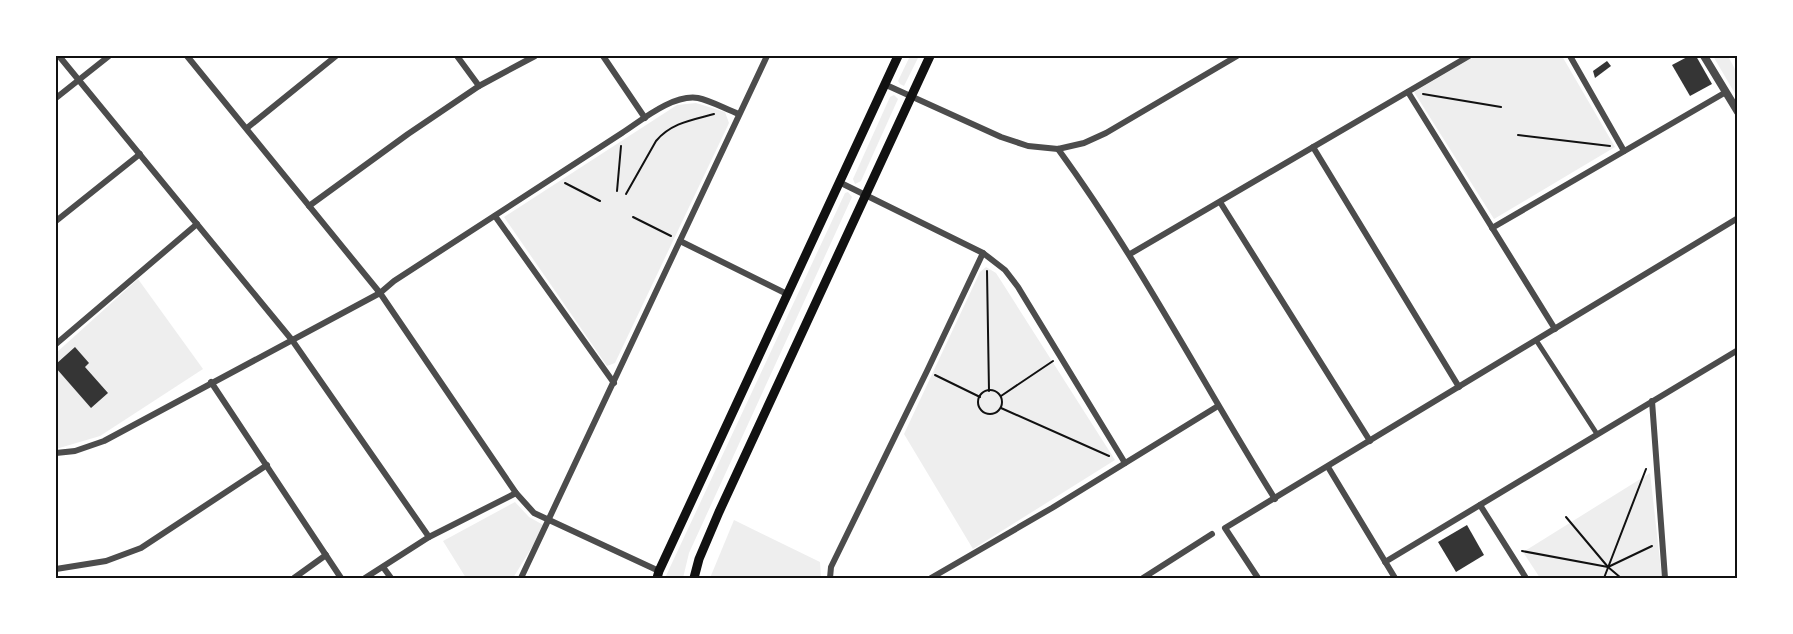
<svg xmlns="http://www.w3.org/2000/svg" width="1793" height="634" font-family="'DM Sans',sans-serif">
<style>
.green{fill:#eee}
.building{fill:#353535}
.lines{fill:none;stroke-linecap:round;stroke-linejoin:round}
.path{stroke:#111;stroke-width:2}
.pedestrian{stroke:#4c4c4c;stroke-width:5}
.minor{stroke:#4c4c4c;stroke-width:6}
.tertiary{stroke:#4c4c4c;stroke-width:8}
.secondary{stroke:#111;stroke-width:9}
.neatline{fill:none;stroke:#111;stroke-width:2}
</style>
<rect width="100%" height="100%" fill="#fff"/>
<!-- green -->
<g class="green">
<polygon points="910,56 919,56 904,86 900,84 898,81"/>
<polygon points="1475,56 1562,56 1615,147 1494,219 1414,92"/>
<polygon points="1713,56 1728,56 1737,73 1737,97"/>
<polygon points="894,95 898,99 861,181 855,184 853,179 890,97"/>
<polygon points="696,103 725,112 729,123 615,363 607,366 504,217 677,105"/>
<polygon points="848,192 852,197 689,553 683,578 665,578 845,193"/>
<polygon points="986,267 996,273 1115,460 973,549 904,434 980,272"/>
<polygon points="138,279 203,369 100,436 56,449 56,353"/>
<polygon points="1650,473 1662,578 1540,578 1523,552"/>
<polygon points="515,502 529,517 545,526 513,578 466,578 443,541"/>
<polygon points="734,520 820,562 821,578 710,578"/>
</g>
<!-- building -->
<g class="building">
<polygon points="1689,56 1696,56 1712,84 1690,96 1672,65"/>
<polygon points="1607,61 1611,66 1595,78 1593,71"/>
<polygon points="75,347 89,363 85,367 108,393 91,408 56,368 56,364"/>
<polygon points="1467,525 1484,555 1456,572 1438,542"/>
</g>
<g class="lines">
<!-- path -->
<g class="path">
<polyline points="1423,94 1501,107"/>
<polyline points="1518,135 1610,146"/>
<polyline points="565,183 600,201"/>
<polyline points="617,191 621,146"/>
<path d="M626,194L656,141C671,123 692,120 714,114"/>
<polyline points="633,217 671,236"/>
<polyline points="987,271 989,391"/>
<polyline points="935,375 980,397"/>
<circle cx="990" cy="402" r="12"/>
<polyline points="1001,396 1053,361"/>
<polyline points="1001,408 1109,456"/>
<polyline points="1566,517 1608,567 1652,546"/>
<polyline points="1522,551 1608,567 1621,578"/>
<polyline points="1604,578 1646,469"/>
</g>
<!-- pedestrian -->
<polyline class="pedestrian" points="1536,340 1597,434"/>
<!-- minor -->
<g class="minor">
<polyline points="59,56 292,340 429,537"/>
<polyline points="187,56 380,293 516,493 534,513 659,571"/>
<polyline points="457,56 479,86"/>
<polyline points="603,56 645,118"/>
<polyline points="1570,56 1624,151"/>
<polyline points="884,84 1001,137 1028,146 1058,149 1084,143 1106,133 1237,56"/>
<polyline points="1408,92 1555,329"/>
<polyline points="56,98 109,56"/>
<polyline points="247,128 336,56"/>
<polyline points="1313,147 1459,387"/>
<path d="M1058,149C1139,260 1202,382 1275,499"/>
<polyline points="839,182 983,253 1005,270 1018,287 1125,463"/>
<polyline points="1220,202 1370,441"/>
<polyline points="309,206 408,134 479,86 535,56"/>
<polyline points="495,216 614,383"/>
<polyline points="56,221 140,154"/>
<polyline points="1492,228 1726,92"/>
<polyline points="680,241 787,294"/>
<polyline points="1130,254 1469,56"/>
<polyline points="56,344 197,224"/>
<polyline points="211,382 341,578"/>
<polyline points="1652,401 1665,578"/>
<path d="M56,453L75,451L104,441L380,293L394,281L622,133C642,120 673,94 698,98C712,101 725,109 739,114"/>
<polyline points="1328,467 1395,578"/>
<polyline points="1480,505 1526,578"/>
<polyline points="1385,562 1738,350"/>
<polyline points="383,567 391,578"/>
<polyline points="56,569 106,561 141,548 267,465"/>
<polyline points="294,578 326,555"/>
<polyline points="365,578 429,537 516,493"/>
<polyline points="521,578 767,56"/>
<polyline points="830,578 831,567 927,371 983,253"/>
<polyline points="931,578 1052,508 1218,406"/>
<polyline points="1143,578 1212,534"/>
<polyline points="1258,578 1225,528 1738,218"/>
</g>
<!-- tertiary -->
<polyline class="tertiary" points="1704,56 1738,112"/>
<!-- secondary -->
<g class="secondary">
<polyline points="657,578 659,571 898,56"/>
<polyline points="694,578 699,559 719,512 930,56"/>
</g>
</g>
<!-- border -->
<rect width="1793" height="634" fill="none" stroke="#ffffff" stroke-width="114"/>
<rect x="57" y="57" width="1679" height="520" class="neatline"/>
</svg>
